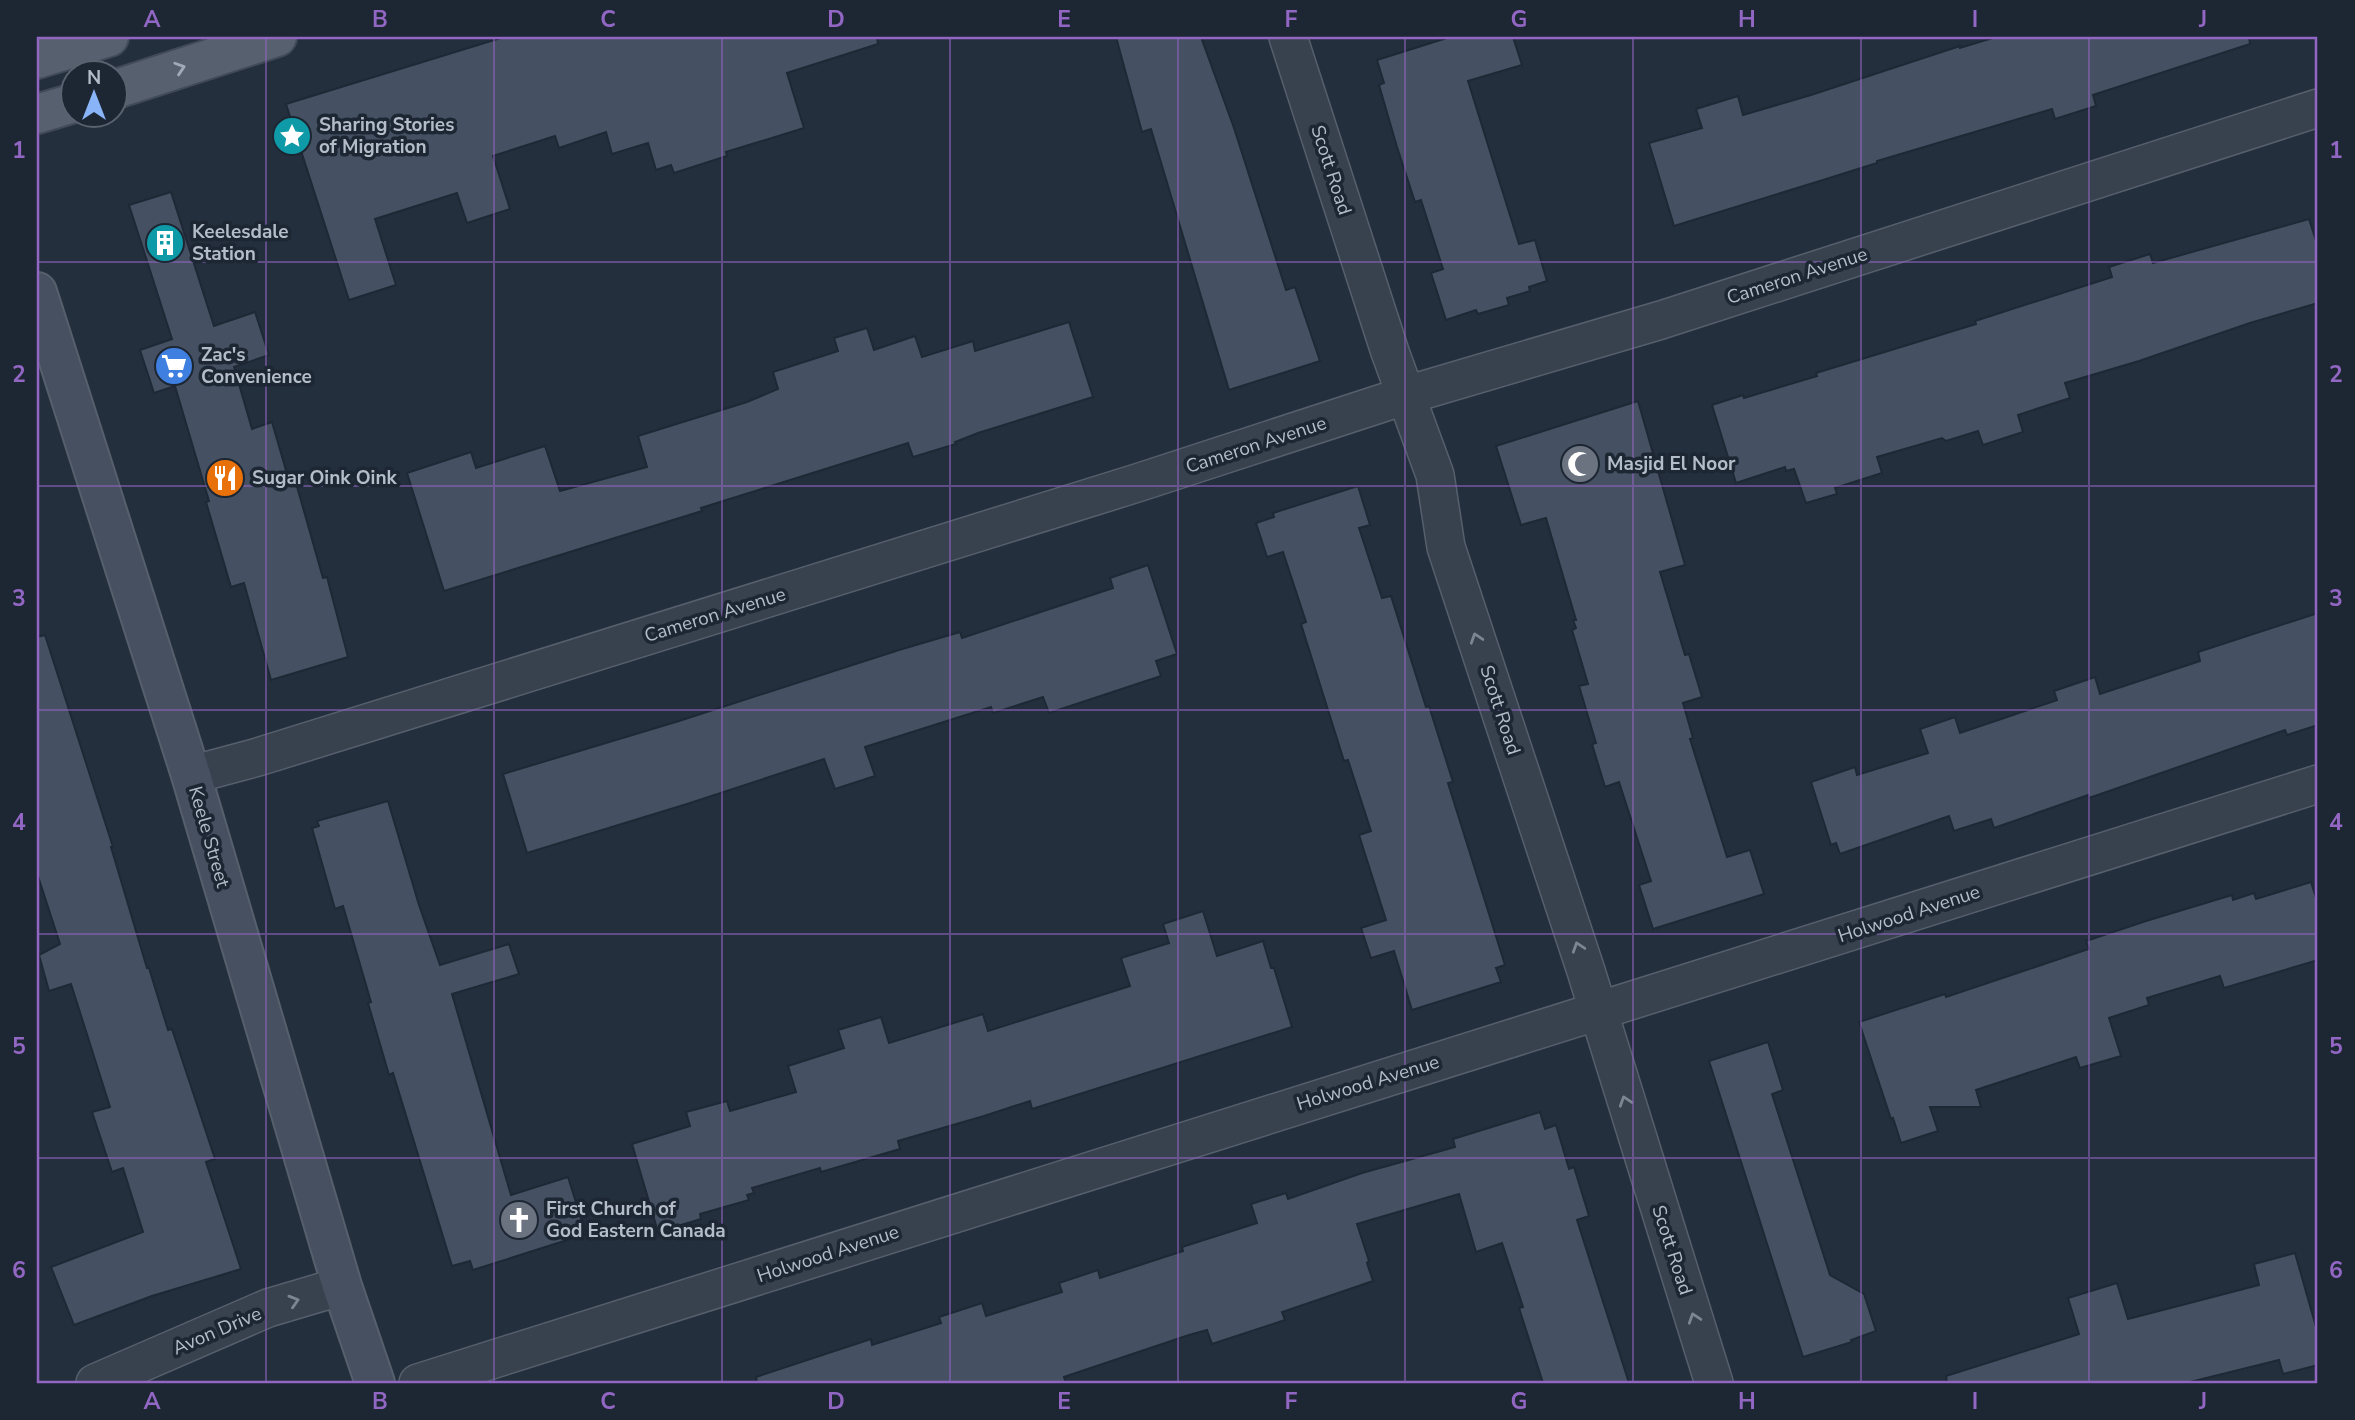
<svg xmlns="http://www.w3.org/2000/svg" width="2355" height="1420" font-family="'Nunito Sans',sans-serif">
<style>
.building{fill:#455162;stroke:#1f2835;stroke-width:2}
.lines{fill:none;stroke-linecap:round;stroke-linejoin:round}
.minor-casing{stroke:#565f6c;stroke-width:40}
.secondary-casing{stroke:#565f6c;stroke-width:42}
.primary-casing{stroke:#414a57;stroke-width:42}
.minor{stroke:#38414e;stroke-width:37}
.secondary{stroke:#465061;stroke-width:38}
.primary{stroke:#56606e;stroke-width:38}
.oneway{stroke:#a1aab7}
.oneway2{stroke:#7c8592}
.grid{fill:none;stroke:#9266c3;stroke-width:2;stroke-opacity:0.55}
.labels{text-anchor:middle;dominant-baseline:central;stroke-width:7;stroke-linejoin:round;paint-order:stroke}
.poi-label{font-size:19px;font-weight:bold;fill:#b4bcc9;stroke:#1d2633;text-anchor:start}
.street-label{font-size:19px;fill:#b4bcc9;stroke:#1d2633}
.neatline{fill:none;stroke:#9266c3;stroke-width:2.5}
.grid-label{font-size:23px;text-anchor:middle;font-weight:bold;fill:#9266c3}
</style>
<rect width="100%" height="100%" fill="#242f3e"/>
<!-- building -->
<g class="building">
<polygon points="504,37 877,37 878,44 787,73 804,128 726,152 727,156 674,173 671,165 656,170 648,143 612,154 606,132 559,148 555,136 493,156 510,209 467,223 457,193 375,219 396,285 349,300 286,104"/>
<polygon points="1116,37 1201,37 1234,128 1286,290 1295,287 1320,361 1229,390 1151,129 1142,132"/>
<polygon points="1450,37 1513,37 1522,65 1468,81 1519,244 1535,240 1547,281 1529,287 1530,291 1507,298 1509,305 1478,314 1476,310 1446,320 1431,273 1443,269 1421,200 1415,202 1397,147 1379,85 1384,83 1377,60"/>
<polygon points="1996,37 2249,37 2250,44 2093,95 2096,106 2055,119 2052,109 1877,161 1877,163 1823,180 1674,226 1649,143 1702,128 1696,109 1738,96 1743,115 1811,95 1960,46 1960,48"/>
<polygon points="171,192 214,326 255,312 269,355 234,367 252,429 272,422 288,477 294,476 323,578 327,577 348,657 271,680 244,583 231,587 206,502 209,501 175,386 154,393 140,350 172,339 129,205"/>
<polygon points="2309,219 2318,247 2318,303 2250,323 2139,361 2065,383 2070,398 2018,415 2023,432 1983,445 1978,431 1946,441 1942,438 1877,457 1882,473 1835,488 1837,494 1806,503 1794,469 1786,471 1785,467 1736,483 1712,405 1743,395 1744,398 1817,376 1816,373 1976,324 1975,321 2112,277 2109,267 2150,254 2153,263"/>
<polygon points="1069,322 1093,397 978,433 955,442 956,444 913,457 908,443 701,508 702,511 444,591 407,473 471,452 476,468 545,446 560,491 647,467 638,436 747,402 778,389 773,372 838,351 834,338 867,328 874,350 915,336 922,357 973,341 975,351"/>
<polygon points="1638,401 1685,565 1660,572 1685,655 1689,654 1702,697 1683,703 1693,738 1690,739 1727,857 1750,850 1764,894 1653,929 1639,885 1651,881 1619,782 1605,787 1592,744 1596,743 1579,686 1588,684 1572,630 1576,628 1573,620 1576,620 1546,518 1521,525 1496,446"/>
<polygon points="1358,486 1370,525 1359,528 1382,598 1391,596 1426,707 1429,706 1453,782 1448,783 1505,965 1496,968 1501,982 1412,1010 1394,951 1371,958 1361,928 1386,920 1359,835 1371,831 1348,760 1344,761 1301,624 1306,622 1283,552 1267,557 1256,523 1274,517 1273,513"/>
<polygon points="1148,565 1177,654 1156,661 1161,676 1049,713 1043,697 993,713 991,707 865,747 875,776 835,789 824,759 687,804 527,853 503,774 679,721 899,650 960,632 962,638 1113,588 1110,578"/>
<polygon points="2318,613 2318,725 2287,735 2285,730 2089,798 2088,795 1994,828 1991,819 1954,831 1949,816 1840,854 1836,843 1831,845 1811,782 1855,767 1857,775 1928,753 1920,729 1955,717 1960,733 2057,700 2054,691 2095,677 2100,694 2200,661 2198,652"/>
<polygon points="45,635 113,847 111,847 147,968 149,968 168,1030 172,1029 215,1159 206,1162 241,1269 152,1296 74,1325 51,1267 143,1232 123,1168 112,1172 92,1112 110,1107 71,984 49,991 39,955 60,944 37,873 37,637"/>
<polygon points="388,801 419,905 440,965 509,944 519,974 452,994 511,1195 568,1177 586,1234 473,1270 470,1261 452,1266 393,1073 389,1075 368,1003 371,1002 343,906 335,909 312,828 319,826 317,821"/>
<polygon points="2311,882 2318,904 2318,960 2224,988 2220,976 2147,998 2149,1005 2109,1018 2121,1056 2080,1068 2076,1057 1976,1090 1981,1107 1930,1107 1938,1131 1901,1143 1893,1118 1891,1119 1859,1022 1945,994 1946,997 2089,949 2086,941 2146,921 2232,895 2233,900 2254,893 2256,899"/>
<polygon points="1203,911 1217,956 1263,941 1271,968 1274,968 1292,1027 1032,1109 1030,1101 984,1116 898,1141 900,1149 821,1172 820,1168 752,1188 754,1193 747,1195 749,1200 700,1214 701,1219 658,1232 632,1144 690,1126 686,1112 727,1101 730,1111 796,1092 788,1066 844,1048 838,1030 881,1017 889,1043 983,1014 988,1031 1130,986 1121,958 1169,943 1163,924"/>
<polygon points="1768,1042 1783,1090 1772,1094 1830,1275 1864,1294 1876,1331 1851,1340 1852,1342 1803,1357 1709,1061"/>
<polygon points="1540,1112 1545,1129 1556,1125 1569,1169 1574,1167 1589,1216 1577,1220 1629,1383 1543,1383 1519,1308 1523,1307 1502,1243 1476,1252 1459,1194 1357,1224 1369,1261 1367,1263 1373,1281 1282,1312 1285,1320 1212,1344 1207,1330 1189,1335 1064,1377 1066,1383 757,1383 756,1377 871,1339 872,1345 941,1323 939,1317 982,1303 986,1316 1062,1292 1059,1283 1098,1270 1100,1278 1183,1251 1182,1247 1257,1223 1251,1204 1286,1193 1288,1199 1362,1173 1455,1147 1453,1139"/>
<polygon points="2295,1253 2318,1334 2318,1365 2283,1374 2279,1360 2186,1383 1947,1383 1946,1376 2079,1334 2068,1298 2117,1283 2128,1319 2259,1285 2254,1264"/>
</g>
<g class="lines">
<defs>
<g id="minor">
<polyline points="1288,37 1390,352 1435,475 1446,547 1586,971 1714,1383"/>
<polyline points="191,775 258,757 1137,483 1407,395 1661,320 2318,108"/>
<polyline points="95,1383 268,1308 342,1286"/>
<polyline points="418,1383 2318,784"/>
</g>
<polyline id="secondary" points="37,292 191,775 342,1286 375,1383"/>
<g id="primary">
<polyline points="37,59 109,37"/>
<polyline points="116,89 277,37"/>
<polyline points="37,114 74,103"/>
</g>
</defs>
<!-- minor casing -->
<use href="#minor" class="minor-casing"/>
<!-- secondary casing -->
<use href="#secondary" class="secondary-casing"/>
<!-- primary casing -->
<use href="#primary" class="primary-casing"/>
<!-- minor -->
<use href="#minor" class="minor"/>
<!-- secondary -->
<use href="#secondary" class="secondary"/>
<!-- primary -->
<use href="#primary" class="primary"/>
</g>
<!-- one-way arrows -->
<defs><path id="oneway-chevron" d="M-2-3.5L2.5 0L-2 3.5" fill="none" stroke-width="1.6" stroke-linecap="round" stroke-linejoin="round" transform="scale(1.75)"/></defs>
<use class="oneway" href="#oneway-chevron" transform="translate(180 68) rotate(-18)"/>
<g class="oneway2">
<use href="#oneway-chevron" transform="translate(1476 638) rotate(-108)"/>
<use href="#oneway-chevron" transform="translate(1578 947) rotate(-108)"/>
<use href="#oneway-chevron" transform="translate(1625 1101) rotate(-108)"/>
<use href="#oneway-chevron" transform="translate(294 1301) rotate(-17)"/>
<use href="#oneway-chevron" transform="translate(1694 1318) rotate(-108)"/>
</g>
<!-- grid -->
<path class="grid" d="M266,37V1383M494,37V1383M722,37V1383M950,37V1383M1178,37V1383M1405,37V1383M1633,37V1383M1861,37V1383M2089,37V1383M37,262H2318M37,486H2318M37,710H2318M37,934H2318M37,1158H2318"/>
<!-- icons -->
<defs>
<symbol id="sight-disc" viewBox="-11 -11 22 22"><circle r="9.5" fill="#0f9aa8" stroke="#1d2633"/><path d="M0-6L1.8-2.2L6-1.7L2.9 1.2L3.7 5.4L0 3.3L-3.7 5.4L-2.9 1.2L-6-1.7L-1.8-2.2Z" fill="#fff"/></symbol>
<symbol id="building-disc" viewBox="-11 -11 22 22"><circle r="9.5" fill="#0f9aa8" stroke="#1d2633"/><path d="M-4-6H4V6H1V3H-1V6H-4ZM-2.5-4.3h1.7v1.8h-1.7ZM.8-4.3h1.7v1.8H.8ZM-2.5-1h1.7V.8h-1.7ZM.8-1h1.7V.8H.8Z" fill="#fff"/></symbol>
<symbol id="supermarket-disc" viewBox="-11 -11 22 22"><circle r="9.5" fill="#3f7fe0" stroke="#1d2633"/><path d="M-6-5.5h2.5l.6 2H6L4.5 2H-2.5L-4.4-4H-6ZM-1.5 3.2a1.3 1.3 0 1 0 .1 0ZM3 3.2a1.3 1.3 0 1 0 .1 0Z" fill="#fff"/></symbol>
<symbol id="mosque-disc" viewBox="-11 -11 22 22"><circle r="9.5" fill="#6b7280" stroke="#1d2633"/><path d="M3.5-4.9A6 6 0 1 0 3.5 4.9A5 5 0 1 1 3.5-4.9Z" fill="#fff"/></symbol>
<symbol id="restaurant-disc" viewBox="-11 -11 22 22"><circle r="9.5" fill="#e8710a" stroke="#1d2633"/><path d="M-5-6h1v4h1v-4h1v4h1v-4h1v5L-1.5 .5V6h-2V.5L-5-1ZM5-6V6H3V1.5H1.5Q1.5-4 5-6Z" fill="#fff"/></symbol>
<symbol id="church-disc" viewBox="-11 -11 22 22"><circle r="9.5" fill="#6b7280" stroke="#1d2633"/><path d="M-1.2-6h2.4v3.5h3.3v2.4h-3.3V6h-2.4V-.1h-3.3v-2.4h3.3Z" fill="#fff"/></symbol>
</defs>
<g fill-rule="evenodd">
<use href="#sight-disc" x="270" y="114" width="44" height="44"/>
<use href="#building-disc" x="143" y="221" width="44" height="44"/>
<use href="#supermarket-disc" x="152" y="344" width="44" height="44"/>
<use href="#mosque-disc" x="1558" y="442" width="44" height="44"/>
<use href="#restaurant-disc" x="203" y="456" width="44" height="44"/>
<use href="#church-disc" x="497" y="1198" width="44" height="44"/>
</g>
<g class="labels">
<!-- poi labels -->
<g class="poi-label">
<text x="319" y="125">Sharing Stories<tspan x="319" dy="22">of Migration</tspan></text>
<text x="192" y="232">Keelesdale<tspan x="192" dy="22">Station</tspan></text>
<text x="201" y="355">Zac's<tspan x="201" dy="22">Convenience</tspan></text>
<text x="1607" y="464">Masjid El Noor</text>
<text x="252" y="478">Sugar Oink Oink</text>
<text x="546" y="1209">First Church of<tspan x="546" dy="22">God Eastern Canada</tspan></text>
</g>
<!-- street labels -->
<g class="street-label">
<text transform="translate(1331 170) rotate(72)">Scott Road</text>
<text transform="translate(1797 276) rotate(-18)">Cameron Avenue</text>
<text transform="translate(1256 445) rotate(-18)">Cameron Avenue</text>
<text transform="translate(715 615) rotate(-17)">Cameron Avenue</text>
<text transform="translate(1500 710) rotate(72)">Scott Road</text>
<text transform="translate(209 837) rotate(74)">Keele Street</text>
<text transform="translate(1909 914) rotate(-18)">Holwood Avenue</text>
<text transform="translate(1368 1083) rotate(-17)">Holwood Avenue</text>
<text transform="translate(1672 1250) rotate(72)">Scott Road</text>
<text transform="translate(828 1254) rotate(-18)">Holwood Avenue</text>
<text transform="translate(217 1331) rotate(-23)">Avon Drive</text>
</g>
</g>
<!-- border -->
<rect width="2355" height="1420" fill="none" stroke="#1d2633" stroke-width="77"/>
<!-- north arrow -->
<g transform="translate(94 94)"><circle r="33" fill="#1d2633" stroke="#59626f" stroke-width="2"/>
<path d="M0-5L12 26L0 18L-12 26Z" fill="#8ab4f8"/>
<text y="-10" font-size="19" font-weight="bold" text-anchor="middle" fill="#b4bcc9">N</text>
</g>
<rect x="38" y="38" width="2278" height="1344" class="neatline"/>
<g class="grid-label">
<text x="152" y="27">A</text>
<text x="380" y="27">B</text>
<text x="608" y="27">C</text>
<text x="836" y="27">D</text>
<text x="1064" y="27">E</text>
<text x="1291" y="27">F</text>
<text x="1519" y="27">G</text>
<text x="1747" y="27">H</text>
<text x="1975" y="27">I</text>
<text x="2203" y="27">J</text>
<text x="19" y="158">1</text>
<text x="2336" y="158">1</text>
<text x="19" y="382">2</text>
<text x="2336" y="382">2</text>
<text x="19" y="606">3</text>
<text x="2336" y="606">3</text>
<text x="19" y="830">4</text>
<text x="2336" y="830">4</text>
<text x="19" y="1054">5</text>
<text x="2336" y="1054">5</text>
<text x="19" y="1278">6</text>
<text x="2336" y="1278">6</text>
<text x="152" y="1409">A</text>
<text x="380" y="1409">B</text>
<text x="608" y="1409">C</text>
<text x="836" y="1409">D</text>
<text x="1064" y="1409">E</text>
<text x="1291" y="1409">F</text>
<text x="1519" y="1409">G</text>
<text x="1747" y="1409">H</text>
<text x="1975" y="1409">I</text>
<text x="2203" y="1409">J</text>
</g>
</svg>
